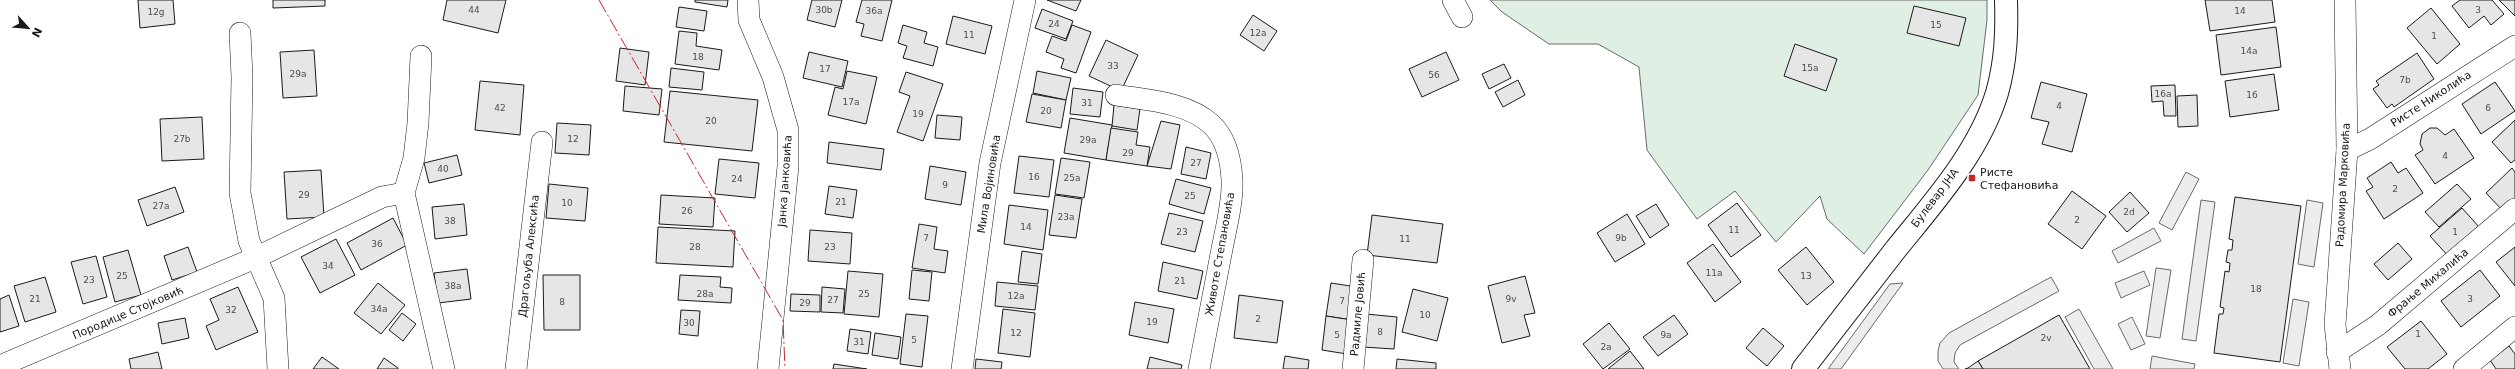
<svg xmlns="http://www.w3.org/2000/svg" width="2515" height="369" font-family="'DejaVu Sans',sans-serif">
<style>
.green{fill:#e0efe3;stroke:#6a6a6a}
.parking{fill:#ededed;stroke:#6a6a6a}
.building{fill:#e6e6e6;stroke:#1a1a1a}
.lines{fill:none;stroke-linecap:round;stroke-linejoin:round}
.street-casing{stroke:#1a1a1a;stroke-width:22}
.secondary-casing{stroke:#1a1a1a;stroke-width:24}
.street{stroke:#fff;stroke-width:21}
.secondary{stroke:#fff;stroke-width:22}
.power{stroke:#c62828;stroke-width:1;stroke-dasharray:14 3 2 3;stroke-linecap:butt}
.poi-dot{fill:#c62828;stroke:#fff;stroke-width:1.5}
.labels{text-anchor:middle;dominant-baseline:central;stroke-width:3;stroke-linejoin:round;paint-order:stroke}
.number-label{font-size:9px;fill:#4d4d4d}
.street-label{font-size:11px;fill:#1a1a1a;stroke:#fff}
.poi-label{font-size:11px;fill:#1a1a1a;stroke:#fff;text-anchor:start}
</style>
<rect width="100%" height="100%" fill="#fff"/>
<!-- green -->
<polygon class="green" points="1490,0 1987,0 1987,20 1978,95 1928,170 1864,254 1827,219 1820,196 1776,242 1735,191 1697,219 1647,150 1639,67 1598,44 1549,44 1502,12"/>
<!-- parking -->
<g class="parking">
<polygon points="2186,172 2199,179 2172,230 2159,223"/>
<polygon points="2201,200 2215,202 2196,341 2182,339"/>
<polygon points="2307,200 2323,203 2314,267 2298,264"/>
<polygon points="2154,228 2161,241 2118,263 2112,251"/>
<polygon points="2156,268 2171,270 2160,338 2146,336"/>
<polygon points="2144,271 2150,285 2121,298 2115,283"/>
<polygon points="2051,277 2059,291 1960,345 1955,353 1954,362 1959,369 1943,369 1938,361 1938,351 1940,343 1949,333"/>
<polygon points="1903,283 1841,369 1828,369 1890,284"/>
<polygon points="2293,299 2309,302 2299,366 2283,363"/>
<polygon points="2079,309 2113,369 2094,369 2065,317"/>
<polygon points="2132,317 2145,344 2131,350 2118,324"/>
<polygon points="2152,356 2195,364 2194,369 2150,369"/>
</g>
<!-- building -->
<g class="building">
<polygon points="138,0 173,0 175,24 140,28"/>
<polygon points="273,0 325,0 325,6 273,8"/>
<polygon points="447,0 506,0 498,33 443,20"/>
<polygon points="695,0 728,0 727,7 695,2"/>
<polygon points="812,0 842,0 835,27 807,20"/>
<polygon points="862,0 892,0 882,41 861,36 864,24 856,22"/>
<polygon points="1047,0 1081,0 1076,11"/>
<polygon points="2205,0 2272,0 2275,22 2210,31"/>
<polygon points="2460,0 2492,0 2504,14 2491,25 2484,16 2469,28 2452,6"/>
<polygon points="2499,0 2515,0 2515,16"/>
<polygon points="1914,6 1966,18 1959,46 1907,33"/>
<polygon points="679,7 707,11 704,31 676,27"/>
<polygon points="2431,8 2460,44 2437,64 2407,28"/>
<polygon points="1042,9 1073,21 1066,39 1035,28"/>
<polygon points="1253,15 1277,31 1264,51 1240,35"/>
<polygon points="953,16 992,26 985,54 946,44"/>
<polygon points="903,25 927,32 924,43 938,47 933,66 903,58 907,46 898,43"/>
<polygon points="1072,25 1091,32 1076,73 1061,68 1064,59 1046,52 1052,36 1066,41"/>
<polygon points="2276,27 2281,67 2221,75 2216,35"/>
<polygon points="679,31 697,33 696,46 722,50 719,70 675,64"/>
<polygon points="1106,40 1138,55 1121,91 1089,76"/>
<polygon points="1795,44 1837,59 1826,91 1784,76"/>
<polygon points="620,48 649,52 645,85 616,81"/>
<polygon points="314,50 317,96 283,98 280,52"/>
<polygon points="809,52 848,61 842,87 803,78"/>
<polygon points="1446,52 1459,80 1422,97 1409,69"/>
<polygon points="2417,53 2434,79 2394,107 2392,104 2387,108 2373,89 2379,85 2376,81"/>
<polygon points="1504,64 1511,78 1489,89 1482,74"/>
<polygon points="671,68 704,72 702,90 669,87"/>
<polygon points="847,71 877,77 866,124 828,115 835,87 843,89"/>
<polygon points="1037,71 1071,78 1066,100 1033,93"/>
<polygon points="906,72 943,84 923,141 897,132 910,96 899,92"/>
<polygon points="2274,74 2279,110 2230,117 2225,81"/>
<polygon points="1518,80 1525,95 1503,107 1495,92"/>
<polygon points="480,81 524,85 520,135 475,130"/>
<polygon points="2041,82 2087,94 2072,152 2042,144 2049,122 2031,118"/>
<polygon points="2495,82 2515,111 2481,134 2462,104"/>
<polygon points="2175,85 2176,116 2164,116 2163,101 2152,102 2151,86"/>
<polygon points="625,86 662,89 659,115 623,111"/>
<polygon points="1073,88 1103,92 1100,117 1070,114"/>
<polygon points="670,91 758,100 752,151 664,142"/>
<polygon points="1032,94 1066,100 1061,128 1026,122"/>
<polygon points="2197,95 2198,126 2178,127 2177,96"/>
<polygon points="1114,105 1140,109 1137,130 1112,126"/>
<polygon points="937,115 962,117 960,140 935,138"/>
<polygon points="202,117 204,159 162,161 160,119"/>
<polygon points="1070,118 1112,125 1106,160 1064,153"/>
<polygon points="2515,120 2515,160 2511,163 2492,142"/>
<polygon points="1161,121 1180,125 1171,169 1147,166"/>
<polygon points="557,123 591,125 589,155 555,153"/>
<polygon points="1111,128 1138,132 1136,145 1150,147 1147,166 1106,160"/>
<polygon points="2430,128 2437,128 2445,135 2454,129 2474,158 2435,184 2415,155 2423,150 2420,144 2422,134"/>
<polygon points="829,142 884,149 881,170 827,163"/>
<polygon points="1186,147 1211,153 1206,179 1181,174"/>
<polygon points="457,155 462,175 429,183 424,163"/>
<polygon points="1019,156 1054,160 1049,197 1014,193"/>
<polygon points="1061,158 1090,162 1084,198 1055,194"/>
<polygon points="719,159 759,163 755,198 715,194"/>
<polygon points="2391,162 2398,173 2406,168 2423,193 2384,219 2366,191 2373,187 2367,178"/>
<polygon points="930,166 966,172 961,205 925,199"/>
<polygon points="2512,168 2515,172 2515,203 2505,213 2486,193"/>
<polygon points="321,170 324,217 287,219 284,172"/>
<polygon points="1176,179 1211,188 1204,214 1169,204"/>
<polygon points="549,184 588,188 585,221 546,218"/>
<polygon points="2457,184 2471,199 2439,227 2425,212"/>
<polygon points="829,186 857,190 853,218 825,214"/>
<polygon points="175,187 184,212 147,226 138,200"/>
<polygon points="2072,191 2106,216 2082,249 2048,224"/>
<polygon points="2130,192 2149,213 2127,232 2109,212"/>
<polygon points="661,195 715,198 713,227 659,224"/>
<polygon points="1055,195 1082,199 1076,238 1049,235"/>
<polygon points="2235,197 2301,206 2280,362 2214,353 2219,314 2223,314 2224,308 2220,307 2225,271 2229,272 2230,263 2226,262 2228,250 2232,250 2233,240 2229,239"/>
<polygon points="1737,203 1761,235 1731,257 1708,225"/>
<polygon points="464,204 467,235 435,239 432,207"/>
<polygon points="1656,204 1669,225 1650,238 1636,216"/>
<polygon points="1009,205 1048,210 1043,250 1004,244"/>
<polygon points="2462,208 2480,228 2449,257 2430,236"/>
<polygon points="1169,213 1203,221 1195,252 1161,244"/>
<polygon points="1627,214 1645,244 1615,262 1597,233"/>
<polygon points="1372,215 1443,224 1437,263 1367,255"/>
<polygon points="393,218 407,245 361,270 347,243"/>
<polygon points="919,224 937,227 934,249 948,251 945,273 912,268"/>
<polygon points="658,227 735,231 733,267 656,263"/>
<polygon points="810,230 852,233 850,264 808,261"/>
<polygon points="336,239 355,275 320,293 301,257"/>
<polygon points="2398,243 2412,259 2388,280 2374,264"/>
<polygon points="1713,244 1741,282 1715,302 1687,263"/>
<polygon points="188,247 197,272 172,280 164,256"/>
<polygon points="1806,247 1834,282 1807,305 1778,270"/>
<polygon points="2515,247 2515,286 2496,262"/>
<polygon points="128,250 141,295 115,302 103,257"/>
<polygon points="1022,251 1042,254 1038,284 1018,282"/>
<polygon points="96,256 107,297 83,304 71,262"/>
<polygon points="1163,262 1203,271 1197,299 1158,291"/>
<polygon points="467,269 471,299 438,303 434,273"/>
<polygon points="912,270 932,272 929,301 909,299"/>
<polygon points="2480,270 2500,296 2461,327 2441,301"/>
<polygon points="848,271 883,274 879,317 844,314"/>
<polygon points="543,275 580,275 580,330 544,330"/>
<polygon points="680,275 721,277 720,287 732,288 731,303 678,300"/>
<polygon points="1525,276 1535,313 1524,315 1530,336 1502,343 1488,286"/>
<polygon points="45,277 56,312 25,322 14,286"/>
<polygon points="997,282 1038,286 1035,310 995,306"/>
<polygon points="378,283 405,305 381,334 354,313"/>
<polygon points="1331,283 1357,287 1352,320 1326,316"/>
<polygon points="238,287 258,332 216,350 206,326 219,320 210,299"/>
<polygon points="822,287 845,289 843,313 821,312"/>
<polygon points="1413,289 1448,298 1437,341 1402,332"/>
<polygon points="791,294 820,295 820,312 790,311"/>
<polygon points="9,295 19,326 0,332 0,299"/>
<polygon points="1239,295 1283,301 1277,343 1234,338"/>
<polygon points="1135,302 1174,309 1168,343 1129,335"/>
<polygon points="1003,309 1035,313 1030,357 998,353"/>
<polygon points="681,310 700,311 698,336 679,334"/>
<polygon points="402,313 416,324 403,341 389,330"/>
<polygon points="906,314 928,316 922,367 900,364"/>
<polygon points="1366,314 1397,317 1394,349 1363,347"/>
<polygon points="1674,315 1688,334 1658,356 1643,337"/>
<polygon points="2059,315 2090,369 1983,369 1978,361"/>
<polygon points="1326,316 1352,320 1347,354 1322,350"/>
<polygon points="185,318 189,338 162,344 158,323"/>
<polygon points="2421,321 2447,354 2428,369 2405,369 2387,347"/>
<polygon points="1609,323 1630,349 1603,369 1583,344"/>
<polygon points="1763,328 1784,346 1767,366 1746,348"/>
<polygon points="850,329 871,332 868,354 847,351"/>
<polygon points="875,333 901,337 898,359 872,355"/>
<polygon points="2509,346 2515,354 2515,369 2496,369 2490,360"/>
<polygon points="1630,351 1644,369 1608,369"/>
<polygon points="158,352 162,369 131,369 129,359"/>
<polygon points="1285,356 1309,360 1308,369 1283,369"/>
<polygon points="322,357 339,369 313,369"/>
<polygon points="1150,357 1182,365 1181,369 1147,369"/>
<polygon points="384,358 398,368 398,369 377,369"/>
<polygon points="976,359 1002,362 1001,369 975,369"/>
<polygon points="1397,359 1436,363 1436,369 1396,369"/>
<polygon points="1978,361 1983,369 1965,369 1968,368"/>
<polygon points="834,364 867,369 833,369"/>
</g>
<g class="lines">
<defs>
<g id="street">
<polyline points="748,0 749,20 773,77 788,130 788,166 768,369"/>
<polyline points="1453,0 1462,17"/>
<polyline points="240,33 242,77 240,193 249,241 274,298 278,369"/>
<polyline points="421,56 418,123 414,158 404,193 444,369"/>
<path d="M1116,95C1146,100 1187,102 1211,124C1226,138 1231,160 1232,180C1233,202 1226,228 1222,249C1214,289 1207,329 1199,369"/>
<polyline points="2347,150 2370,139 2515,46"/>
<polyline points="2337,352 2378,325 2515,209"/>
<polyline points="0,366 255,258 382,197 404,193"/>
<polyline points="516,369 542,142"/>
<polyline points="962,369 990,163 1025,0"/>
<polyline points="1353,369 1363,260"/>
<polyline points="2340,369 2335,325 2347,150 2345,0"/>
<polyline points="2464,369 2515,327"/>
</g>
<path id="secondary" d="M1803,369C1834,329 1865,289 1896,249C1934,202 1979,152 1997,93C2006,61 2007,32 2006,0"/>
</defs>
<!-- street casing -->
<use href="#street" class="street-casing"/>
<!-- secondary casing -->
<use href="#secondary" class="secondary-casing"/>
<!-- street -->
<use href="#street" class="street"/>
<!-- secondary -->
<use href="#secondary" class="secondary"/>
<!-- power -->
<polyline class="power" points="599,0 783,320 785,369"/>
</g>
<!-- markers -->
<rect class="poi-dot" x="1968" y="174" width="8" height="8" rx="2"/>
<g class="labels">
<!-- number labels -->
<g class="number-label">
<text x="474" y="10">44</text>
<text x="824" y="10">30b</text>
<text x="2478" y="10">3</text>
<text x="874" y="11">36a</text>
<text x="2240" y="11">14</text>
<text x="156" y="12">12g</text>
<text x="1054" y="24">24</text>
<text x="1936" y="25">15</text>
<text x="1258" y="33">12a</text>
<text x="969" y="35">11</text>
<text x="2434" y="36">1</text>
<text x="2249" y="51">14a</text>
<text x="698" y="57">18</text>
<text x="1113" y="66">33</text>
<text x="1810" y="68">15a</text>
<text x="825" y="69">17</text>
<text x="298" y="74">29a</text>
<text x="1434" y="75">56</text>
<text x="2405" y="80">7b</text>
<text x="2163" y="94">16a</text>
<text x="2252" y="95">16</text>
<text x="851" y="102">17a</text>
<text x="1087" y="103">31</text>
<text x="2059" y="106">4</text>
<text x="500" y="108">42</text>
<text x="2488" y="108">6</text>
<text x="1046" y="111">20</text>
<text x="918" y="114">19</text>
<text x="711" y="121">20</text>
<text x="182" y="139">27b</text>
<text x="573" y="139">12</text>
<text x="1088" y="140">29a</text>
<text x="1128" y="153">29</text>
<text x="2445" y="156">4</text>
<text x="1196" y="163">27</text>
<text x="443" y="169">40</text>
<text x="1034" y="177">16</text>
<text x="1072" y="178">25a</text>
<text x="737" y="179">24</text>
<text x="945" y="185">9</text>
<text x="2395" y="189">2</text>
<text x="304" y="195">29</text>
<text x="1190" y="196">25</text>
<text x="841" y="202">21</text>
<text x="567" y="203">10</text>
<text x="161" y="206">27a</text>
<text x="687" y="211">26</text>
<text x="2129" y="212">2d</text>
<text x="1066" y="217">23a</text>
<text x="2077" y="220">2</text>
<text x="450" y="221">38</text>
<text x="1026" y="227">14</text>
<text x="1734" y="230">11</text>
<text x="1182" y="232">23</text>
<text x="2455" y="232">1</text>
<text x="926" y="238">7</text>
<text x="1621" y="238">9b</text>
<text x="1405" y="239">11</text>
<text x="377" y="244">36</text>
<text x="695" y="247">28</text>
<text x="830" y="247">23</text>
<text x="328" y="266">34</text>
<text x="1714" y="273">11a</text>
<text x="122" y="276">25</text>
<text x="1806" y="276">13</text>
<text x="89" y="280">23</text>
<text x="1180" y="281">21</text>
<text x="453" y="286">38a</text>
<text x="2256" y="289">18</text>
<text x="705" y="294">28a</text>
<text x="864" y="294">25</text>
<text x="1016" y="296">12a</text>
<text x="35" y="299">21</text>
<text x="1511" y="299">9v</text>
<text x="2470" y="299">3</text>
<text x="833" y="300">27</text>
<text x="1342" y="301">7</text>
<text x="562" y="302">8</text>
<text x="805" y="303">29</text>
<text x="379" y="309">34a</text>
<text x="231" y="310">32</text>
<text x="1425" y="315">10</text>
<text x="1258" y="319">2</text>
<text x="1152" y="322">19</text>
<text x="689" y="323">30</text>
<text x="1380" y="332">8</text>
<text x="1016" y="333">12</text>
<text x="2418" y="334">1</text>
<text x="1337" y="335">5</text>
<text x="1666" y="335">9a</text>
<text x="2046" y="338">2v</text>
<text x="914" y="340">5</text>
<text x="859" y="342">31</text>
<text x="1606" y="347">2a</text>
</g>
<!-- street labels -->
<g class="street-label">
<text transform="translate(2431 99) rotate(-33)">Ристе Николића</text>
<text transform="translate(785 181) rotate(-86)">Јанка Јанковића</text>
<text transform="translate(989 184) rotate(-81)">Мила Војиновића</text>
<text transform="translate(2343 185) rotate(-87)">Радомира Марковића</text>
<text transform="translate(1935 198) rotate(-53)">Булевар ЈНА</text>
<text transform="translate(1220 254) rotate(-80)">Животе Степановића</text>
<text transform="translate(529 256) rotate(-84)">Драгољуба Алексића</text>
<text transform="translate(2428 283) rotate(-40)">Фрање Михалића</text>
<text transform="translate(128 313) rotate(-23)">Породице Стојковић</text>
<text transform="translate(1358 314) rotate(-85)">Радмиле Јовић</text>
</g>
<!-- poi labels -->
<g class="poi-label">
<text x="1980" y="172">Ристе<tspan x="1980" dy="13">Стефановића</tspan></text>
</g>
</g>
<!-- north arrow -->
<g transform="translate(28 28) rotate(117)" stroke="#ffffff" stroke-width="3" paint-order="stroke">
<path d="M0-3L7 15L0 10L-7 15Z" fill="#1a1a1a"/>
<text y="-6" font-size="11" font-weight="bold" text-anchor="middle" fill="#1a1a1a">N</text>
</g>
</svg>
